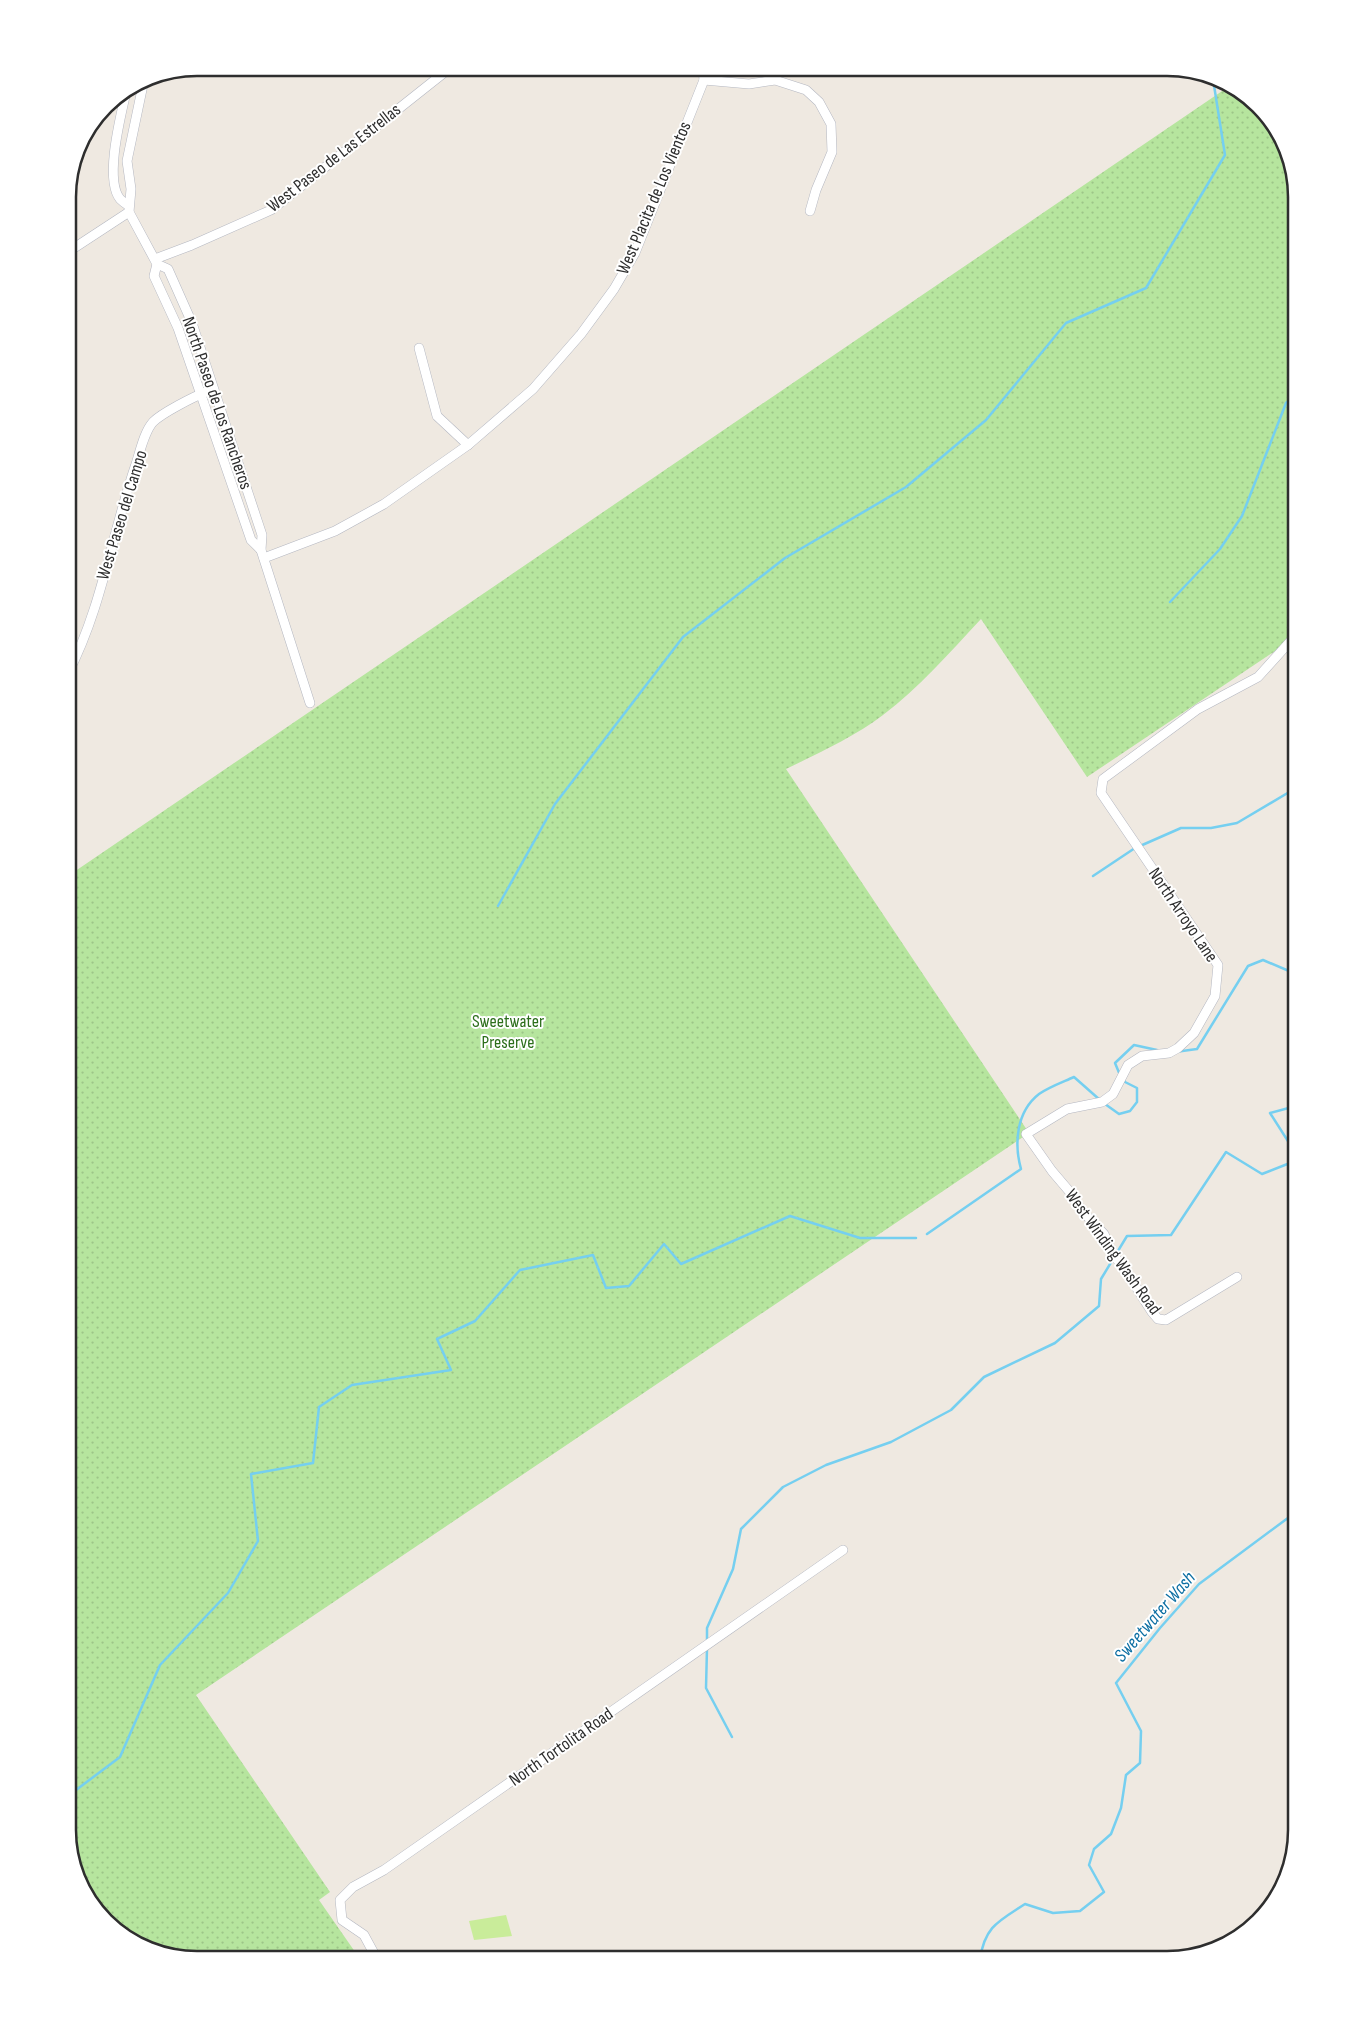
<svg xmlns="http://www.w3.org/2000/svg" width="1364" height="2027" font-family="'Sofia Sans Condensed',sans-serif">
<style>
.park{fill:url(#park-dots)}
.pitch{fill:#c9ec9a}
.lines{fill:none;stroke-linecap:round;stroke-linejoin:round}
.stream{stroke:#75cff0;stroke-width:2.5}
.minor-casing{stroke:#b4b7c1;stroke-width:10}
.minor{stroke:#fff;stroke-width:9}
.labels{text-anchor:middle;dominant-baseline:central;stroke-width:4;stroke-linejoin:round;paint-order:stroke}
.street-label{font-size:18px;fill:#2e2e2e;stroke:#fff}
.park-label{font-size:18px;fill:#2c6e1b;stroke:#fff}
.water-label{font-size:19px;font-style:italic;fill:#0d6fa3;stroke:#fff}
.rim{fill:none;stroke:#2e2e2e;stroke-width:2.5}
</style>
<defs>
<pattern id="park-dots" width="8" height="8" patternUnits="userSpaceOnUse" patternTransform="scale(1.25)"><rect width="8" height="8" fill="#b6e59e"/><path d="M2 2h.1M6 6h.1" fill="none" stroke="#9dc588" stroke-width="1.8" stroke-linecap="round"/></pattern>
</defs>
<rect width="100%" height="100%" fill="#efe9e1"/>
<!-- park -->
<path class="park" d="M1231,85L1279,133L1296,197V637L1087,777L981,619C950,652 919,688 883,715C854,737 819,753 786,769L1029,1133L196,1695L330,1892L319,1900L360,1959H189L125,1938L85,1894L68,1830V876Z"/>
<!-- pitch -->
<polygon class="pitch" points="506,1915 512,1936 474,1940 469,1921"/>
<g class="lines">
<!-- stream -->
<g class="stream">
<polyline points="1170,602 1220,549 1242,516 1286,403 1296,394"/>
<polyline points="1140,846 1181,828 1211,828 1237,823 1296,788"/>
<polyline points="1093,876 1135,848"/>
<polyline points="498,906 555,804 683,637 785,558 906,487 986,420 1066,323 1146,288 1225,155 1213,79"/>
<polyline points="1175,1052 1197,1049 1248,966 1263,960 1296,974"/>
<polyline points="1120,1075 1115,1063 1134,1045 1157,1050"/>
<polyline points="1105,1104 1119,1114 1130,1111 1137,1102 1137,1088 1125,1082 1123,1079"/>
<path d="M927,1234L1021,1169C1014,1144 1016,1112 1039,1094C1049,1087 1063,1082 1074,1077L1100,1100"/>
<polyline points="707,1642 707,1628 733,1569 741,1529 783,1487 826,1465 891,1442 951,1410 984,1377 1055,1343 1099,1306 1101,1279 1127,1236 1171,1235 1226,1152 1262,1174 1290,1163 1293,1149 1270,1113 1296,1106"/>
<polyline points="707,1648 706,1688 732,1737"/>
<polyline points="68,1796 120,1757 160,1665 228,1593 258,1541 251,1474 313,1463 319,1407 352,1385 451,1370 437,1339 475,1321 520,1270 593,1255 606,1288 629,1286 664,1244 681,1264 790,1216 860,1238 916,1238"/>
<path d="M980,1959C985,1926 999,1921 1025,1904L1053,1913L1080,1911L1104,1892L1089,1865L1094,1849L1111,1834L1121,1808L1126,1775L1140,1763L1141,1731L1116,1683L1160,1628L1199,1584L1296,1512"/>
</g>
<defs>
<g id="minor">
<polyline points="144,80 127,161 131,189 129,212 157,264 154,276 178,328 251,540 261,550"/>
<polyline points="704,80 749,84 775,80 806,90 819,102 831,124 832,152 816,190 810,211"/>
<path d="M126,92C121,115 104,179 120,199C122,201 126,204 129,206"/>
<polyline points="68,252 129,212"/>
<polyline points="155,259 192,245 271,210 450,68"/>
<polyline points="157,264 168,269 192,323 262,535 261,550 310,703"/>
<polyline points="419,348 437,416 468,445"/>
<polyline points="264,558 335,531 384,504 468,445 533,389 581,334 614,289 635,253 704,80 703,68"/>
<path d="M68,673C102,608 112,533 136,464C140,452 144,432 153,422C162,413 193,397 206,392"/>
<polyline points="1237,1277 1166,1320 1158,1319 1152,1312 1122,1265 1113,1255 1104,1234 1082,1211 1069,1191 1052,1171 1026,1134 1067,1109 1102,1102 1113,1094 1128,1065 1142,1056 1169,1053 1178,1048 1194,1033 1215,996 1218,965 1101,793 1103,779 1198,709 1258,677 1296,635"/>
<polyline points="377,1959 364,1935 342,1920 340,1900 353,1887 384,1870 843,1550"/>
</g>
</defs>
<!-- minor casing -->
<use href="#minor" class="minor-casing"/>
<!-- minor -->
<use href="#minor" class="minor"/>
</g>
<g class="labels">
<!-- street labels -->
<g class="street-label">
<text transform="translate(334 158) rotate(-38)">West Paseo de Las Estrellas</text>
<text transform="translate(654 198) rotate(-67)">West Placita de Los Vientos</text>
<text transform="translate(217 403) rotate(71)">North Paseo de Los Rancheros</text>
<text transform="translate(122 515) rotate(-73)">West Paseo del Campo</text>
<text transform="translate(1183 915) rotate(56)">North Arroyo Lane</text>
<text transform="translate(1113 1252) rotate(54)">West Winding Wash Road</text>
<text transform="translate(561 1747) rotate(-35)">North Tortolita Road</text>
</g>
<!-- park labels -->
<g class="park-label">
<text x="508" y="1021">Sweetwater<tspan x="508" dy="21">Preserve</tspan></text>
</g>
<!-- water labels -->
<g class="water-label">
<text transform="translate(1155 1617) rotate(-49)">Sweetwater Wash</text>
</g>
</g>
<!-- crop -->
<path d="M0 0H1364V2027H0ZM197 76H1167A121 121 0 0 1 1288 197V1830A121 121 0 0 1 1167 1951H197A121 121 0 0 1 76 1830V197A121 121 0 0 1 197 76Z" fill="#fff" fill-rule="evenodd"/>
<path class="rim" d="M197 76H1167A121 121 0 0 1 1288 197V1830A121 121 0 0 1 1167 1951H197A121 121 0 0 1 76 1830V197A121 121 0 0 1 197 76Z"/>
</svg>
